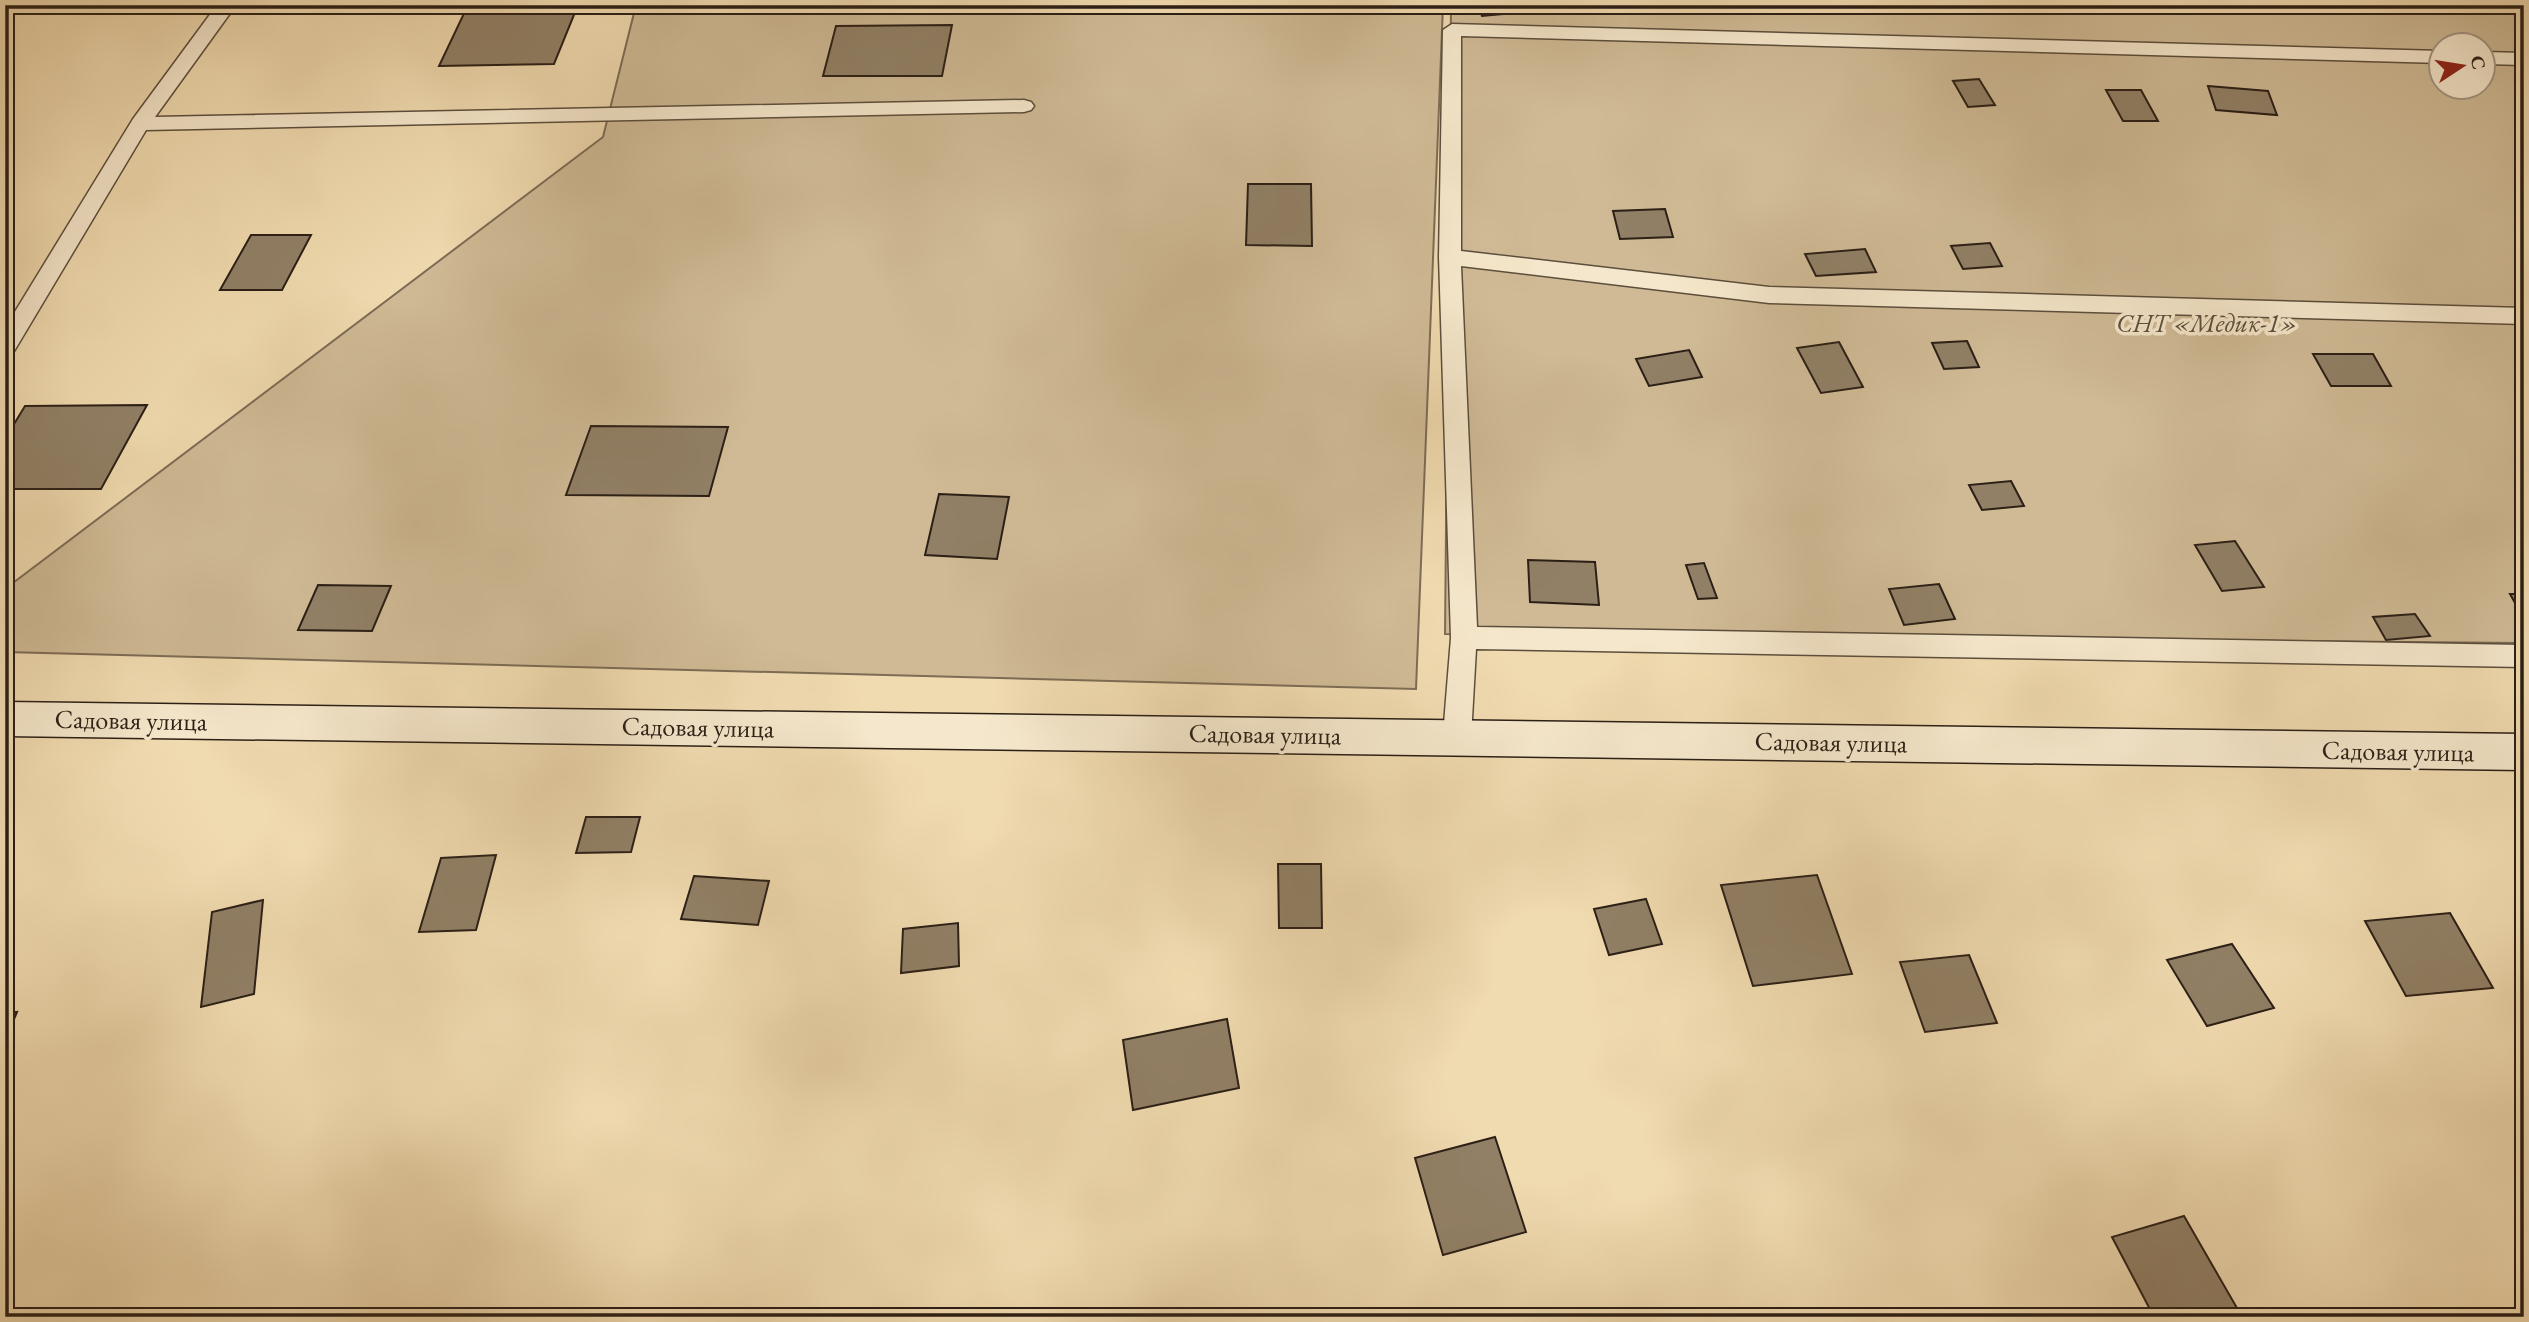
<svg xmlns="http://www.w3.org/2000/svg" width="2529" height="1322" font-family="'EB Garamond',serif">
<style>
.green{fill:#cfba95;stroke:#7d6c56;stroke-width:2;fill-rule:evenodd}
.building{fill:#918066;stroke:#2b1f16;stroke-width:2}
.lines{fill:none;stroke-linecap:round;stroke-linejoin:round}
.lane-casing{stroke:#5c4e3c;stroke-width:3}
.secondary-casing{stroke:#2b1f16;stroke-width:3}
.lane{fill:#f5e7cb;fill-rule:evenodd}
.secondary{fill:#f5e7cb;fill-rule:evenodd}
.labels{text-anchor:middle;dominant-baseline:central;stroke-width:7;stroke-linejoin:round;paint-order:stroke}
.park-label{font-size:26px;font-style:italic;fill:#5c4e3c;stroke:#f5e7cb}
.street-label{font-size:26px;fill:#2b1f16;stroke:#f5e7cb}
</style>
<rect width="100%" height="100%" fill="#f0daaf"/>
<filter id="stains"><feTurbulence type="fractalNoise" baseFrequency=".00286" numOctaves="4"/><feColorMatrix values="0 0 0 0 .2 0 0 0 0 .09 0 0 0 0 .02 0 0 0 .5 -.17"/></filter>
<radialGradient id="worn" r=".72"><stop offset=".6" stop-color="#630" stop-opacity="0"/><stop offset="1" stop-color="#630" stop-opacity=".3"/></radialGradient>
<!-- green -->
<g class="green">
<polygon points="636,5 1443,5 1416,689 5,652 5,589 603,137"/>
<path d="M1451,5H2524V643L1445,634ZM2442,46H2484V88H2442Z"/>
</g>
<!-- building -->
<g class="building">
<polygon points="468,5 578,5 554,64 439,66"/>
<polygon points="1478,5 1523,5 1526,12 1482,16"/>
<polygon points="952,25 942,76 823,76 836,26"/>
<polygon points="1979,79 1995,105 1968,107 1953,81"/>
<polygon points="2208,86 2268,91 2277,115 2216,110"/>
<polygon points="2106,90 2141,90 2158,121 2123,121"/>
<polygon points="1248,184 1311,184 1312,246 1246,245"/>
<polygon points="1665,209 1673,237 1620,239 1613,211"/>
<polygon points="251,235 311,235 282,290 220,290"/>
<polygon points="1990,243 2002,266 1963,269 1951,246"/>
<polygon points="1865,249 1876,272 1816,276 1805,254"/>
<polygon points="1967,341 1979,367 1944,369 1932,343"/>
<polygon points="1839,342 1863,387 1821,393 1797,348"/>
<polygon points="1689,350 1702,377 1649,386 1636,359"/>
<polygon points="2313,354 2373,354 2391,386 2331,386"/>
<polygon points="147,405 101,489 5,489 5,439 25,406"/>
<polygon points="591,426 728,427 709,496 566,495"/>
<polygon points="2011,481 2024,506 1982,510 1969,485"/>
<polygon points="939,494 1009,497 997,559 925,555"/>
<polygon points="2235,541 2264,587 2222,591 2195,545"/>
<polygon points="1528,560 1595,562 1599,605 1530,602"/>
<polygon points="1704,563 1717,598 1698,599 1686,565"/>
<polygon points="1939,584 1955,619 1904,625 1889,589"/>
<polygon points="318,585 391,586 372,631 298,630"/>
<polygon points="2510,594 2524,594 2524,619"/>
<polygon points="2415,614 2430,636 2386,640 2373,617"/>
<polygon points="586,817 640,817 631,852 576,853"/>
<polygon points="496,855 476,930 419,932 441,858"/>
<polygon points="1278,864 1321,864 1322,928 1279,928"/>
<polygon points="1817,875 1852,974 1753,986 1721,885"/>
<polygon points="694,876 769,881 758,925 681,919"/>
<polygon points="1646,899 1662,944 1609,955 1594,909"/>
<polygon points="263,900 254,994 201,1007 212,912"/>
<polygon points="2450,913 2493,988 2406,996 2365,921"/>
<polygon points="958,923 959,966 901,973 903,929"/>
<polygon points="2232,944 2274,1008 2207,1026 2167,960"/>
<polygon points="1969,955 1997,1023 1925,1032 1900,962"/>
<polygon points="17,1012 5,1041 5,1013"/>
<polygon points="1227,1019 1239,1088 1133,1110 1123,1040"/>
<polygon points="1495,1137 1526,1232 1443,1255 1415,1158"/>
<polygon points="2184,1216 2241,1315 2154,1317 2112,1237"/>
</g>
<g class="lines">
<defs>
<g id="lane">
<polygon points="217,5 236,5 155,117 1024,100 1031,102 1034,106 1031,110 1024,112 146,130 13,353 5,355 5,328 133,119"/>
<polygon points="1452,24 2442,51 2442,63 1461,36 1461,251 1769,287 2524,308 2524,324 1769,303 1461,266 1477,627 2524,645 2524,667 1476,649 1471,736 1467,744 1457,748 1447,744 1443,736 1451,638 1439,257 1443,30"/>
<polygon points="2484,52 2524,53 2524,65 2484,64"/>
</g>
<polygon id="secondary" points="5,702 2524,734 2524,770 5,736"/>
</defs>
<!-- lane casing -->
<use href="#lane" class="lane-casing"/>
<!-- secondary casing -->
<use href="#secondary" class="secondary-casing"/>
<!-- lane -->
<use href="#lane" class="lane"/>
<!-- secondary -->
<use href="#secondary" class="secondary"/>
</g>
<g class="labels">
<!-- park labels -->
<g class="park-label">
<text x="2207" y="323">СНТ «Медик-1»</text>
</g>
<!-- street labels -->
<g class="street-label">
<text transform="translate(131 720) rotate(1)">Садовая улица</text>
<text transform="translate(698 727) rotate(1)">Садовая улица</text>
<text transform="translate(1265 734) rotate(1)">Садовая улица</text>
<text transform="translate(1831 742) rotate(1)">Садовая улица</text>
<text transform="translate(2398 751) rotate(1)">Садовая улица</text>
</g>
</g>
<!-- margin -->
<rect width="2529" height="1322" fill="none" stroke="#f0daaf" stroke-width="28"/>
<rect x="7" y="7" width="2515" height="1308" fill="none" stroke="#2b1f16" stroke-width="3.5"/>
<rect x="14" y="14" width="2501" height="1294" fill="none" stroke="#2b1f16" stroke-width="2"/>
<!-- north arrow -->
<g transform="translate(2462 66) rotate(78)"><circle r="33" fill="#f5e7cb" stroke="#a49783" stroke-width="2"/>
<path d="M0-5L12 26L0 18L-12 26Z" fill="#8f2418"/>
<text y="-10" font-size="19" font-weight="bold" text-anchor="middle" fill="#2b1f16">С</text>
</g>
<rect width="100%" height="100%" filter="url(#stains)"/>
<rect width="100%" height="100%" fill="url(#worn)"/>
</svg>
